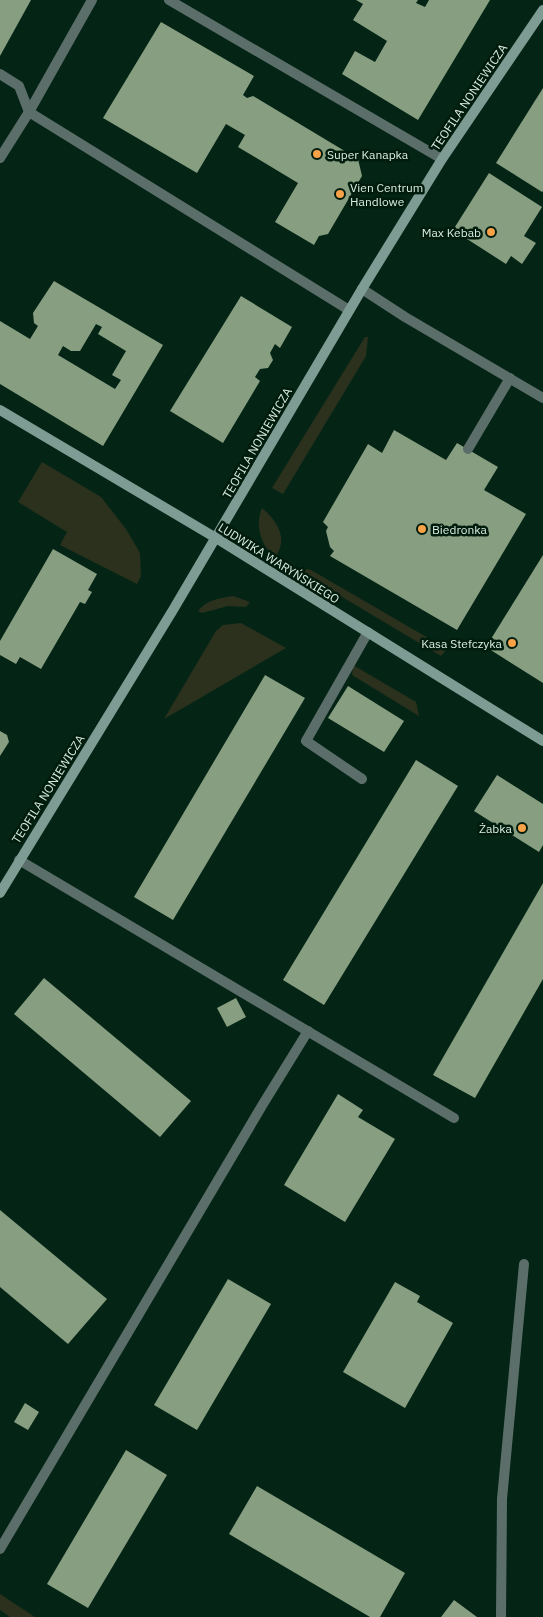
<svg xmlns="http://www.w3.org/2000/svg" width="543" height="1617" font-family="'IBM Plex Sans',sans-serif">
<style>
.green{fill:#2b311d}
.building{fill:#879e81;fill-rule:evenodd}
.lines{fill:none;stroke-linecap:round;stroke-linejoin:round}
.lane{stroke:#5c6e69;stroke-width:10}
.street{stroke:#5c6e69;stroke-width:10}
.secondary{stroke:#7f9c94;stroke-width:10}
.poi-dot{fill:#f7a248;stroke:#001c0d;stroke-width:2}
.labels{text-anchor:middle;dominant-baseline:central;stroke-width:5;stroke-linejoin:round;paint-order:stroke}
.street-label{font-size:12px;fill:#dbede2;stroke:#001c0d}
.poi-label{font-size:12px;fill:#dbede2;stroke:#001c0d;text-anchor:start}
</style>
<rect width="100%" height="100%" fill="#042516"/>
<!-- green -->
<g class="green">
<polygon points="365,337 368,337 366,356 283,494 272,488"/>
<polygon points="42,462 101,497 126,529 140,553 141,576 137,584 60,545 67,532 18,502"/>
<path d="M262,508C277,521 289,539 275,557C260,545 255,525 262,508Z"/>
<polygon points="307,569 311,570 447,649 441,656 302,573"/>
<path d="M233,596L250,602L246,607L228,606L202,613L198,611C206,600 220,598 233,596Z"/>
<polygon points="241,623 286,648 164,719 216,631 223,625"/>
<polygon points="353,665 416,702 419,716 352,675"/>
<polygon points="0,1595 0,1594 35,1617 10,1617 0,1610"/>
</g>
<!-- building -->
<g class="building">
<polygon points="0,0 31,0 0,56"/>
<polygon points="356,0 418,0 416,3 425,7 429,0 490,0 418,120 342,74 355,51 375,62 387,41 353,20 363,4"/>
<polygon points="161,22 254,76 243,95 247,98 253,96 358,159 362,176 328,234 319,236 314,245 275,222 298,183 238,147 245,135 226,124 197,173 103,118"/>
<polygon points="543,88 543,191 542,192 496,163"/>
<polygon points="489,173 542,207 524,236 536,243 522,264 511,256 506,264 453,230"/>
<path d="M54,281L163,345L103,446L0,384V321L30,339L38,326L34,323L33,313ZM96,324L102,327L98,334L126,351L112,375L121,380L115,389L58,355L63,346L71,351H80Z"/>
<polygon points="241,296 292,327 280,348 275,344 270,353 273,360 268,368 260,369 255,377 260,381 223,443 170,411"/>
<polygon points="394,430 446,460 457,443 498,467 484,490 526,514 457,630 330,556 334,551 330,547 326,531 328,527 323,522 368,444 382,453"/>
<polygon points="53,549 97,574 88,590 92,592 85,604 80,602 41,669 20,657 16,664 0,655 0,641"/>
<polygon points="543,555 543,683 486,647"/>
<polygon points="265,675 305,698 173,920 134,897"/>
<polygon points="348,686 404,721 384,752 328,718"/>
<polygon points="0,731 7,735 9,742 0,756"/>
<polygon points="416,760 458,786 324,1005 283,980"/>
<polygon points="497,775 543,804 543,845 539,852 474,811"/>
<polygon points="543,883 543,979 475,1098 433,1075"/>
<polygon points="44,978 191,1101 160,1137 14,1014"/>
<polygon points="236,998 246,1017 227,1027 217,1008"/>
<polygon points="338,1094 363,1110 358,1117 395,1139 345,1222 284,1185"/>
<polygon points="0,1210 107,1299 68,1344 0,1287"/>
<polygon points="228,1279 271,1304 197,1430 154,1405"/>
<polygon points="395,1282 420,1296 417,1302 453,1323 405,1408 343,1372"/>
<polygon points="25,1403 39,1412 28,1430 14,1422"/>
<polygon points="126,1450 167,1475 88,1608 47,1584"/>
<polygon points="257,1486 405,1573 380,1617 370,1617 229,1534"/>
<polygon points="454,1600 477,1617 441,1617"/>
</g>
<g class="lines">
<!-- lane -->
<g class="lane">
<polyline points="169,0 442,159"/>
<polyline points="0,74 19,86 29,112"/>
<polyline points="362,289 405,317 543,398"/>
<polyline points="468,449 510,378"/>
<polyline points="362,779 306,741 368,632"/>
</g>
<!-- street -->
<g class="street">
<polyline points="29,112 349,310"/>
<polyline points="0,158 29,112 92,0"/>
<polyline points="19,860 454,1118"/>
<polyline points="0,1549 263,1104 308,1031"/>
<polyline points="501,1617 502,1499 524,1264"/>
</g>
<!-- secondary -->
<g class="secondary">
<polyline points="0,410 216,538 543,741"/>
<polyline points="0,893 173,610 362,289 442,159 543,10"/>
</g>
</g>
<!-- markers -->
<g class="poi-dot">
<circle cx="317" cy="154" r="5"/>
<circle cx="340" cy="194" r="5"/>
<circle cx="491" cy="232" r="5"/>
<circle cx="422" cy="529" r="5"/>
<circle cx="512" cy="643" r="5"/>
<circle cx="522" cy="828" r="5"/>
</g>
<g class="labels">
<!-- street labels -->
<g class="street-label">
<text transform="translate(469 97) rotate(-56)">TEOFILA NONIEWICZA</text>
<text transform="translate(257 443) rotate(-60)">TEOFILA NONIEWICZA</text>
<text transform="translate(279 563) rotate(32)">LUDWIKA WARYŃSKIEGO</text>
<text transform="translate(48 789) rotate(-58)">TEOFILA NONIEWICZA</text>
</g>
<!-- poi labels -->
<g class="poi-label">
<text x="327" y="154">Super Kanapka</text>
<text x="350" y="187">Vien Centrum<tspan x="350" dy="14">Handlowe</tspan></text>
<text x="481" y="232" text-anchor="end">Max Kebab</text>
<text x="432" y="529">Biedronka</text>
<text x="502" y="643" text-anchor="end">Kasa Stefczyka</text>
<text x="512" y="828" text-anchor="end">Żabka</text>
</g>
</g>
</svg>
